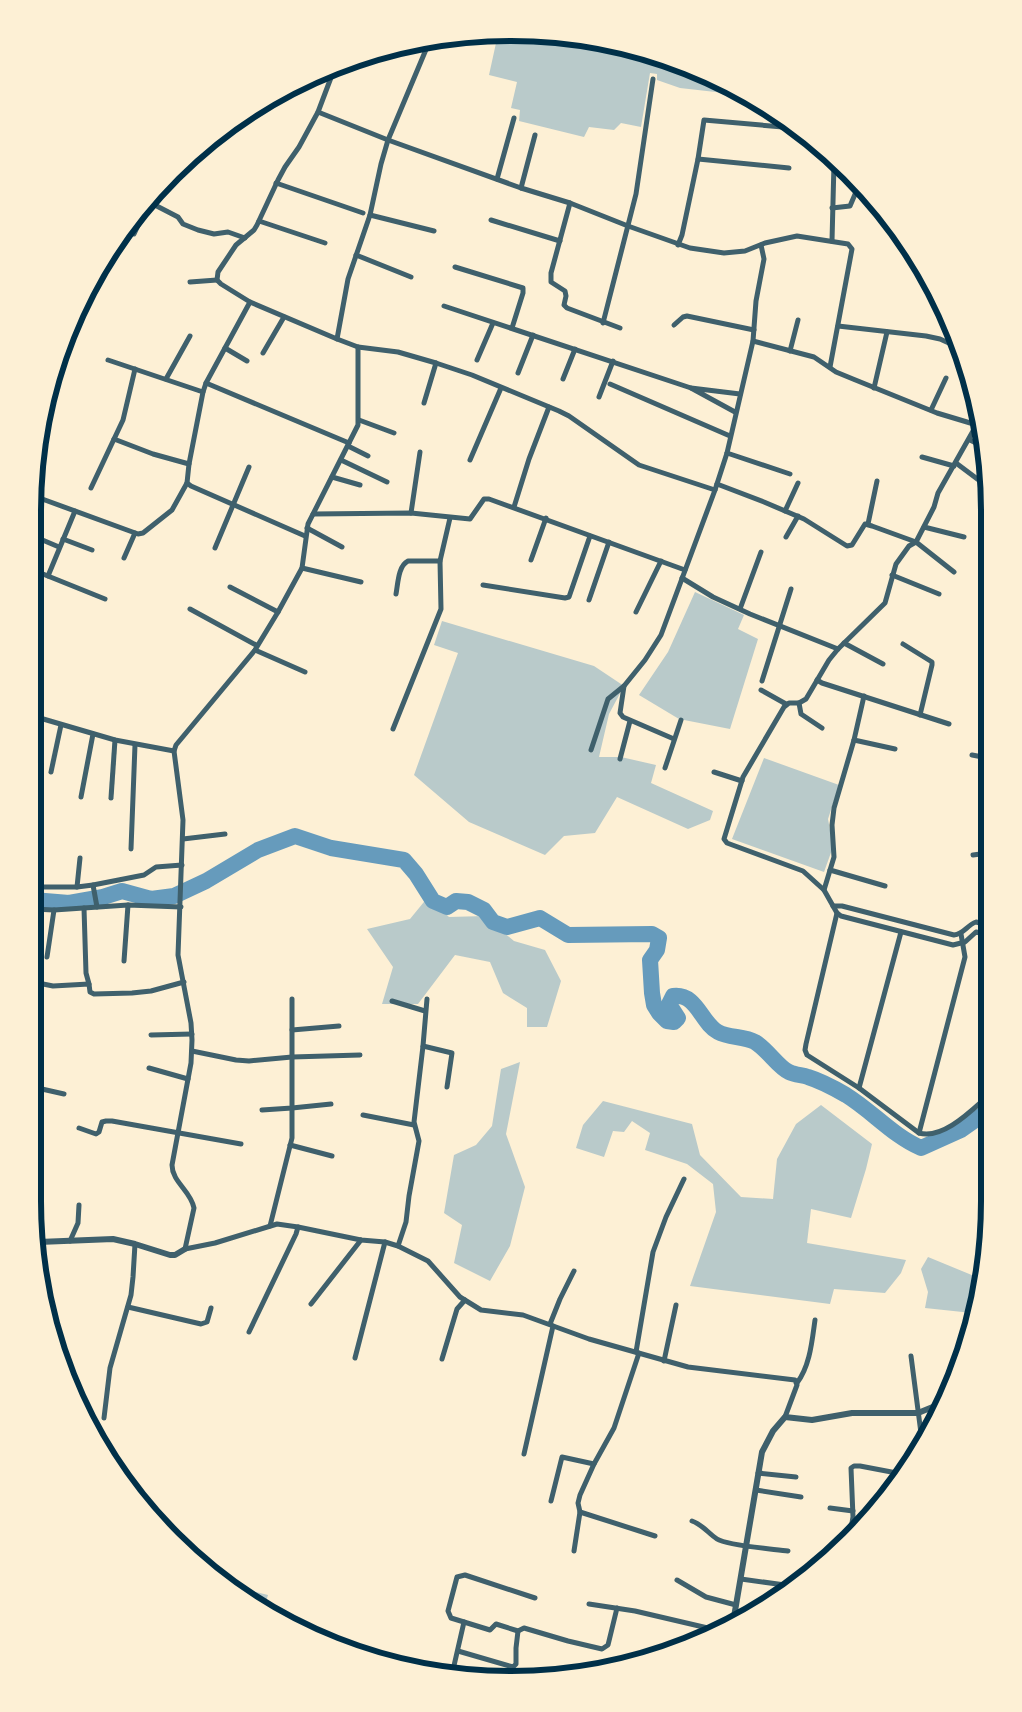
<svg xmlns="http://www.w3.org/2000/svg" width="1022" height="1712" font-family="'DejaVu Sans',sans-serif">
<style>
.green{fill:#b9caca}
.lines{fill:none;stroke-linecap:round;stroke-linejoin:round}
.river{stroke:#669bbc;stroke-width:16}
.minor{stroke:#3f606c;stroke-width:5}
.tertiary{stroke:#3f606c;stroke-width:6}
.rim{fill:none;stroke:#003049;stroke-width:6}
</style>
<rect width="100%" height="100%" fill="#fdf0d5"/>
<!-- green -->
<g class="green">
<polygon points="511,33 605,42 694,69 742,95 680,88 657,80 657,74 650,73 641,127 621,123 614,130 589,127 584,137 519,121 520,110 511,108 517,82 489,75 498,34"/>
<polygon points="695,592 744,615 738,629 758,639 730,729 679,719 639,695 668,652"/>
<polygon points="442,621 594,666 624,686 609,714 599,757 621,757 656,765 651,783 713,811 710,820 688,829 617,797 595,833 564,836 545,855 469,822 414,775 458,653 434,645"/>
<polygon points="764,758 839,785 828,819 833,847 824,872 732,839"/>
<polygon points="428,897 449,917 484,916 514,941 545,950 561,981 547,1027 527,1027 527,1008 503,993 490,962 455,955 418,1004 382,1004 393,967 367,929 410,919"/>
<polygon points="520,1062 506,1134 525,1187 510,1246 490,1281 454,1263 462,1225 444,1213 454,1155 476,1145 492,1126 501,1069"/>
<polygon points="603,1101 692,1124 700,1155 741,1197 773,1199 777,1159 796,1124 821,1105 872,1144 866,1169 851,1218 811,1209 807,1243 906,1260 901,1273 885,1293 834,1289 830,1304 690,1286 716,1212 713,1184 687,1164 645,1150 650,1133 632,1121 624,1132 613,1131 604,1157 576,1148 583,1125"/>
<polygon points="928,1257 979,1278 972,1313 925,1308 928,1292 921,1269"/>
<polygon points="237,1587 268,1595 265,1605 234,1589"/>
</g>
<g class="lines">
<!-- river -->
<path class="river" d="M33,900L69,903L103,897L122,891L151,899L174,896L206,881L258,850L295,836L331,848L404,860L416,874L433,901L447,907L456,901L468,902L484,910L493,922L507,927L540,918L568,935L652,934L659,938L657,950L650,960L652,993L654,1005L659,1013L667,1021L674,1022L678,1018L669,1004L673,996C697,993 701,1023 718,1032C729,1038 744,1036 755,1042C767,1049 779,1068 789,1072C795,1075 802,1075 808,1077C821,1081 834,1088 846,1095C872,1111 893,1136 921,1148L961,1130L988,1111"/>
<!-- minor -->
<g class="minor">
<polyline points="335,67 318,112 299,147 285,167 278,180 257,225 254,230 236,245 218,272 217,280 221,284 250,302 337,339 358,347 398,352 436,363 472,375 559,411 569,416 639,465 715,490"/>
<polyline points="318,112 388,140 521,188 570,203 628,226 690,248 724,253 745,251 765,243 797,236 848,244 852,249 830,367"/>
<polyline points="698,159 789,168"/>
<polyline points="497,179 514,118"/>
<polyline points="276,183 363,213"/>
<polyline points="521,188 535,135"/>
<polyline points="149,202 178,217 183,224 198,230 214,234 228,232 245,238"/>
<polyline points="570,203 551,273 551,282 565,291 566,296 564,305 567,308 620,328"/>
<polyline points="832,208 850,206 859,185"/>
<polyline points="370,215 434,231"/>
<polyline points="491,220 560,241"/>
<polyline points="259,221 325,243"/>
<polyline points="134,234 149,202"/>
<polyline points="832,241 834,163"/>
<polyline points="678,245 682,235 698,159 704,120 794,128"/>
<polyline points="356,255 411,277"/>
<polyline points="455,267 523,288 523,293 512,328"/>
<polyline points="190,282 217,280"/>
<polyline points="444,306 691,388"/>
<polyline points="603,323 636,194 653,79"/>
<polyline points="674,325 683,317 687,316 754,330"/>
<polyline points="838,326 926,336 940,339 951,344"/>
<polyline points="337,339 348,279 370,215 381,164 388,140 430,40"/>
<polyline points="753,341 814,357 836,372 853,379 937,413 977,425"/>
<path d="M358,347V425L308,524L302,568L278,612L255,650L176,745L174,751L183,820L178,955L191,1023L192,1040L191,1063L172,1165C172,1182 191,1191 194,1208L185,1249L215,1243L277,1224L298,1227L361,1240L385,1242L398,1246L428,1261L460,1297L481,1310L523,1315L589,1339L688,1367L795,1380L797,1385L785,1417"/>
<polyline points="225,348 247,361"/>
<polyline points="790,351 798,320"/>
<polyline points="263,353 284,317"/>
<polyline points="108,360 203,392"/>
<polyline points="477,360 493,323"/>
<polyline points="518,373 533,335"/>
<polyline points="166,379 190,336"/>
<polyline points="563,379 575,349"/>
<polyline points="206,383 349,443"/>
<polyline points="610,384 730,436"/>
<polyline points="874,388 887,332"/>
<polyline points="599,397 613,361"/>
<polyline points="424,403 436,363"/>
<polyline points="931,410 946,378"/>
<polyline points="735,412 691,388 740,394"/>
<polyline points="359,420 394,433"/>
<polyline points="977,424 938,493 934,507 916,542 909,546 896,564 885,603 838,649 829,660 806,699 799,703 789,703 784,707 743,777 724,839 727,843 803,871 824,890 837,913 841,916 953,945 965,942 976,932 988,935"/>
<polyline points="114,439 153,454 189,464"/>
<polyline points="970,440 982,446"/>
<polyline points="348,446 368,456"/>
<polyline points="727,453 790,474"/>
<polyline points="922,457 954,466"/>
<polyline points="341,460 387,482"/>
<polyline points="470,460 501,388"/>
<polyline points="956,463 988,487"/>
<polyline points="332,477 360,485"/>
<polyline points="187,483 191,486 305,536"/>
<polyline points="717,484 764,502 804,519 847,546 852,545 865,524 872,526 916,542 954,572"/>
<polyline points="91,488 123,420 135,369"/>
<polyline points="34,496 138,534 143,533 172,510 187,483 189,464 203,392 206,383 250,302"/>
<polyline points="514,507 529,459 549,407"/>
<polyline points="785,511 798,483"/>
<polyline points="411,513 420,452"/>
<polyline points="313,514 411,513 470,519 484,499 489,499 685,570"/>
<polyline points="868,524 877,481"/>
<polyline points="924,527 964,537"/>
<polyline points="307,528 342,547"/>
<polyline points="33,536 59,547"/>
<polyline points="786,537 798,516"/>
<polyline points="63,539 92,550"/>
<polyline points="215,548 249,467"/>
<polyline points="124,558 135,533"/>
<polyline points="531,560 546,518"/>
<polyline points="302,568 361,582"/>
<polyline points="33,570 105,599"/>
<polyline points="892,575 939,594"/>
<polyline points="48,576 75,511"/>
<polyline points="682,578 713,597 750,614 838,649"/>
<polyline points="483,585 565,598 569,597 590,536"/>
<polyline points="230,587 278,612"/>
<path d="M396,594C398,584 398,566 408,561H440"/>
<polyline points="589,600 609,542"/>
<polyline points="190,609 256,645"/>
<polyline points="740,609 761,552"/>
<polyline points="636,612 661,561"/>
<polyline points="844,643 883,664"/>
<polyline points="903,644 932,662 932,665 920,715"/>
<polyline points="255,650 305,672"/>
<polyline points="817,680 822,683 949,724"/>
<polyline points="762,681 791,589"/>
<polyline points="624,686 620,713 623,717 674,739"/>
<polyline points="761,690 786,704"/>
<polyline points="799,703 801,714 822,728"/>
<polyline points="33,716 115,740 174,751"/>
<polyline points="393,729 441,609 440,561 450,518"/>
<polyline points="854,740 895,749"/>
<polyline points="591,750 608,699 624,686 645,660 661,635 715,490 727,453 753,341 756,301 764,259 761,245"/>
<polyline points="972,755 988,758"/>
<polyline points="620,759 630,721"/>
<polyline points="665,768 681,720"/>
<polyline points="51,772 61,725"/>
<polyline points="714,772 742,781"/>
<polyline points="81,797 93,734"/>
<polyline points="111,798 115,740"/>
<polyline points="183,839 225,834"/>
<polyline points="33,844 36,810"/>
<polyline points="131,849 135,745"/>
<polyline points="973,855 988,853"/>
<polyline points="830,870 885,886"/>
<polyline points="93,885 97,907"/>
<polyline points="33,887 77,887 93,885 144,875 156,867 182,865"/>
<polyline points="77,887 80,858"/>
<polyline points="824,890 834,857 832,825 834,808 854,740 864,696"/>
<path d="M833,906H842L954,935C964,934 967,925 976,922L988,925"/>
<polyline points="84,908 86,973 89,984"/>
<polyline points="33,909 54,910 128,905 181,907"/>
<path d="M837,913L806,1044L805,1050L807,1055L859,1088L919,1133C943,1140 972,1110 988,1096"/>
<polyline points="47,957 54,910"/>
<polyline points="124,961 128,905"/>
<polyline points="33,982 53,986 89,984 90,992 94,994 132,993 151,991 184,982"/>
<polyline points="392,1001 425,1011"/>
<polyline points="292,1030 339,1026"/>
<polyline points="151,1035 192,1034"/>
<polyline points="423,1046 452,1053 447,1087"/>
<polyline points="192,1051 236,1060 249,1061 292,1057 360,1055"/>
<polyline points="149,1068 188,1079"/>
<polyline points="33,1087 64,1094"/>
<polyline points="859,1088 901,932"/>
<polyline points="262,1110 292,1108 331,1104"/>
<polyline points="363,1115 414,1125"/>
<polyline points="79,1128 96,1134 99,1132 102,1122 106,1121 112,1121 241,1144"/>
<polyline points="919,1133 965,957 961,934"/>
<polyline points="290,1145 332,1156"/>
<polyline points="270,1226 292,1138 292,999"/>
<polyline points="70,1241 78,1223 79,1205"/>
<polyline points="398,1246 406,1222 409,1196 419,1141 414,1122 423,1046 427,999"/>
<polyline points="311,1304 361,1240"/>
<polyline points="128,1307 201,1324 207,1322 211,1308"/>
<polyline points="550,1324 560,1299 574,1271"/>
<polyline points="249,1332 296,1234 298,1227"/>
<polyline points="968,1336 968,1319"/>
<polyline points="636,1352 653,1252 666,1217 684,1179"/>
<polyline points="911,1356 922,1441"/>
<polyline points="355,1358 385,1242"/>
<polyline points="442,1359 457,1309 465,1300"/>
<polyline points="664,1361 676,1305"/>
<path d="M797,1383C810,1366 812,1341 815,1320"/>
<polyline points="104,1418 110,1368 131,1295 133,1277 135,1244"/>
<polyline points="524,1454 553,1326"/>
<polyline points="758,1473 796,1477"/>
<polyline points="756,1490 801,1497"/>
<polyline points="551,1501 562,1457 594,1464"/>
<polyline points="830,1508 853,1511"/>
<polyline points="580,1512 655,1536"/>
<path d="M692,1521C703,1525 708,1533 717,1539C728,1546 774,1549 788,1551"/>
<polyline points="851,1529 853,1517 851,1468 854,1466 860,1466 902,1474"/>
<polyline points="574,1551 580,1512 578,1503 580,1495 594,1464 614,1428 639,1353"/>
<polyline points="741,1579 792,1586"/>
<polyline points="677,1580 706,1597 736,1605"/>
<polyline points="535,1598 465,1575 457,1577 448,1611 451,1618 490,1630 496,1624 518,1631 524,1628 568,1641 602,1649 608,1645 617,1608"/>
<polyline points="589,1604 635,1611 712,1629"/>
<polyline points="458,1651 513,1667 516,1664 516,1648 518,1631"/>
<polyline points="453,1670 464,1622"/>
</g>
<!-- tertiary -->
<g class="tertiary">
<polyline points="39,1242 113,1239 135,1244 170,1255 175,1255 185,1249"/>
<polyline points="734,1617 762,1452 773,1431 785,1417 812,1420 852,1413 918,1413 940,1404"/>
</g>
</g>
<!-- crop -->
<path d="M0 0H1022V1712H0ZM511 41H511A470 470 0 0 1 981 511V1201A470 470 0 0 1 511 1671H511A470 470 0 0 1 41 1201V511A470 470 0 0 1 511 41Z" fill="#fdf0d5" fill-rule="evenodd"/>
<path class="rim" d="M511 41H511A470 470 0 0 1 981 511V1201A470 470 0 0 1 511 1671H511A470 470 0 0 1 41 1201V511A470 470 0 0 1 511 41Z"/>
</svg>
